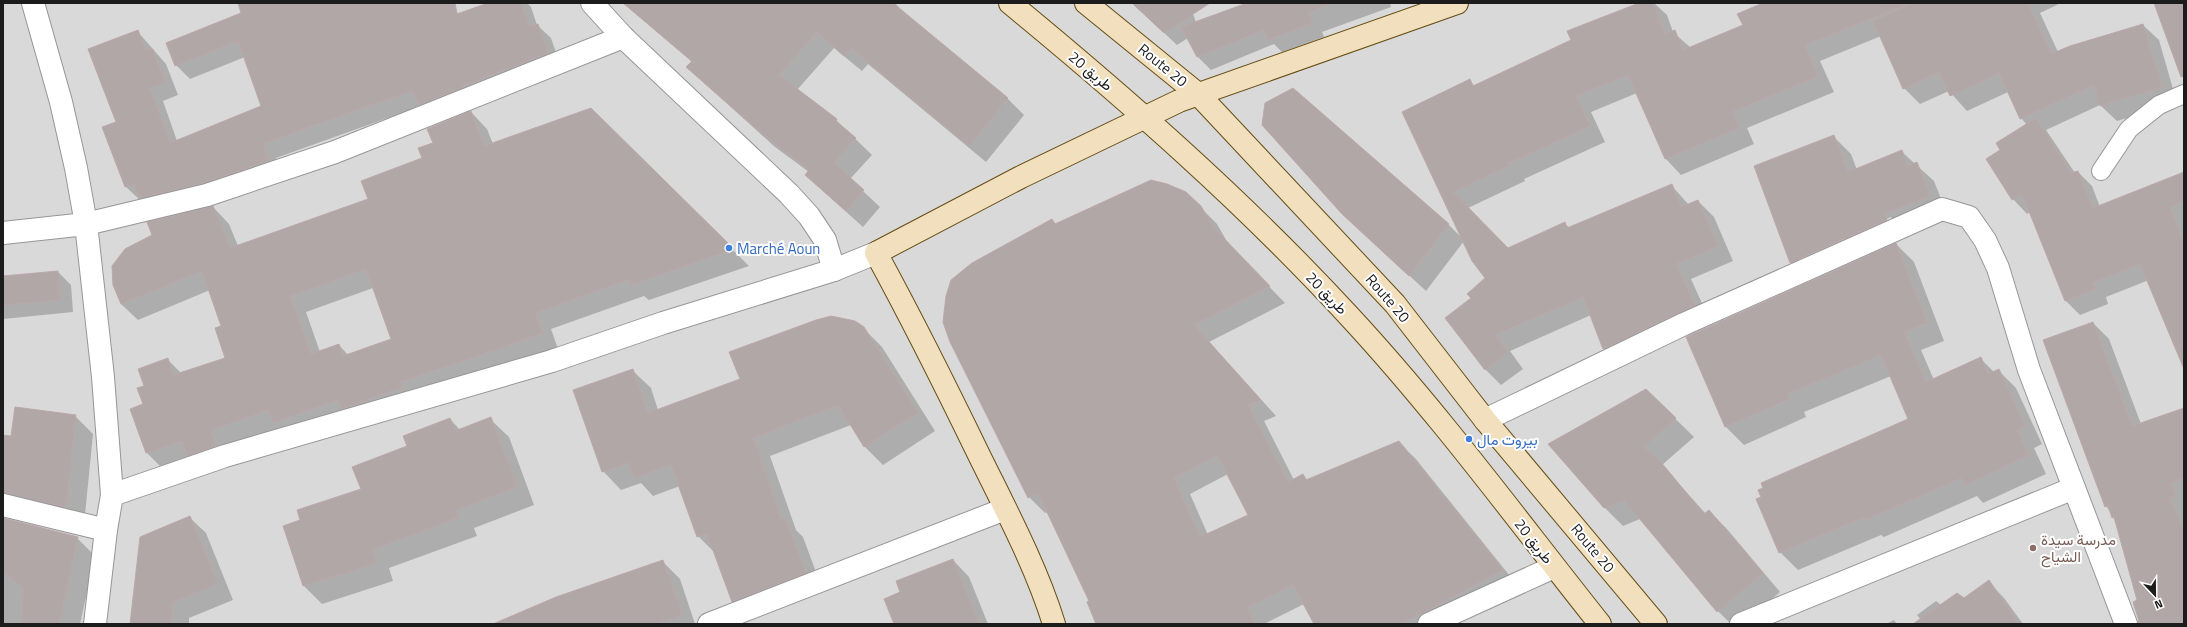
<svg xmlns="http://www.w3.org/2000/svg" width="2187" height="627" font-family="'Titillium Web',Vazirmatn,sans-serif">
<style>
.residential{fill:#dad9da}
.shadow{fill:#0003;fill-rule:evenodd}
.building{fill:#b1a7a6;stroke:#bca8a8;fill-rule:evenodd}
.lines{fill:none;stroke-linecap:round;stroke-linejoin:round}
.lane-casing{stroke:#969696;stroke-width:20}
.street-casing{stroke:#969696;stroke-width:24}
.secondary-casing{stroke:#654d12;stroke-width:24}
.lane{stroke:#fff;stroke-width:18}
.street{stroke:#fff;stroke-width:22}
.secondary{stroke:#f1dfbd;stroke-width:22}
.shop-dot{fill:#3f7fe0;stroke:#fff;stroke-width:1.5}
.education-dot{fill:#8d6e63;stroke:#fff;stroke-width:1.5}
.labels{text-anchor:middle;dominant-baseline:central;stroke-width:4;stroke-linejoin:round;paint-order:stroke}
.street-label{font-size:15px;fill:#1c1c1c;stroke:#fff}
.shop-label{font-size:15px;fill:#366cbe;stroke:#fff;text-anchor:start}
.education-label{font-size:15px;fill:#785e54;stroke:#fff;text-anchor:start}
</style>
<rect width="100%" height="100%" fill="#ece6e3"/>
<!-- residential -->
<rect class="residential" x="3" y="3" width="2181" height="621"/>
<!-- shadow -->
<g class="shadow">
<polygon points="239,3 386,3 453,8 459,14 491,3 527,3 531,7 537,25 551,38 561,67 421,106 276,158 282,174 140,200 126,187 104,128 117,123 138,32 166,64 178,95 163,101 177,141 263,106 245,57 190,79 176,65 242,14"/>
<polygon points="623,3 895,3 908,17 1008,99 1024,115 986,162 868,64 862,71 834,48 797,90 836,120 872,155 850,179 880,207 863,227 823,191 806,175 809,172 775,147 704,83 687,67 692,62"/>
<polygon points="1132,3 1189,3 1196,22 1250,3 1390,3 1391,7 1322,32 1324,37 1282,52 1274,44 1211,70 1198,57 1188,38 1177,45"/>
<polygon points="1642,3 1654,3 1667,15 1673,32 1691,48 1744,26 1739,14 1766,3 2061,3 2040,13 2058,52 2143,25 2159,40 2177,103 2117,121 2100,105 2046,130 2075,173 2078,172 2092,186 2100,207 2184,174 2184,328 2149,280 2106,297 2108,304 2080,315 2066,301 2030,212 2027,214 2013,199 2002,150 2027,125 2021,118 2008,92 1967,111 1949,91 1920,104 1904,88 1881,36 1820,61 1834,92 1747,128 1754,144 1681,175 1666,159 1637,93 1591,112 1605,142 1524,179 1525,181 1468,208 1508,249 1565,224 1570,228 1671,185 1689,205 1698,201 1714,217 1733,261 1691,279 1710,321 1620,364 1604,349 1591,315 1510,351 1523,369 1501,385 1486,370 1446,318 1472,298 1487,278 1464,241 1426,291 1360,230 1448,224 1463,239 1403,112 1469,81 1475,86 1572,41"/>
<path d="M591,109L749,266L649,300L644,296L551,329L558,349L291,439L280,428L163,469L147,453L131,410L144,405L145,387L167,359L182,374L226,358L223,326L210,290L138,320L121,304L213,207L229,224L238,246L369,199L423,159L434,143L471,112L487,129L493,144ZM373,288L392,340L348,355L339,345L320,352L306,312Z"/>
<path d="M1834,137L1851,154L1857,170L1902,152L1934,181L1947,214L1808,280L1791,262ZM1891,217L1892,219L1799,260V258Z"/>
<path d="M1186,193L1217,224L1229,245L1285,303L1209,342L1276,416L1264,421L1294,480L1303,476L1308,480L1398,442L1415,458L1518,586L1448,624H1315L1304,604L1264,624H1097L1090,601L1048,512L1045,513L1029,497L1052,220L1056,224ZM1228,474L1250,516L1208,535L1190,494Z"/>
<polygon points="1896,244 1914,262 1944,341 1921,350 1934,380 1980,358 1994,372 1998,370 2016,388 2042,444 2034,448 2046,474 1983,503 1977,496 1884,537 1881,535 1798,570 1780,552 1910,420 1891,376 1804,412 1806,417 1744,445 1726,427 1687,337"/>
<polygon points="58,272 71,285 73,312 3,319 3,277"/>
<polygon points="2093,323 2109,339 2141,424 2184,422 2184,624 2138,624 2138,601 2116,520 2106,506"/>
<polygon points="863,328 882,347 935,431 883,465 865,447 851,425 770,456 796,530 803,537 823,591 751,619 733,601 715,553 698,536 680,486 653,496 641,483 621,490 603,471 632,370 651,388 658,410 741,380"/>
<polygon points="1646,390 1694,437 1662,465 1706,514 1709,511 1727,529 1780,592 1742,624 1731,624 1718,611 1640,519 1623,526 1605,508"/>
<polygon points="75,416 93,434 84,525 28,511 10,493"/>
<polygon points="450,419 460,430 490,419 509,437 534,505 474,528 477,536 389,568 393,581 322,604 304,586 284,526 301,521 362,490 408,447"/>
<polygon points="189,517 206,533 233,600 189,618 189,624 131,624"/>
<polygon points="3,519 77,538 95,556 80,624 3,624"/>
<polygon points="953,560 969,577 988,624 895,624"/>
<polygon points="663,562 680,579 695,624 495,624"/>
<polygon points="1989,582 2004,598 2023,624 1924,624 1917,615 1936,601 1941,605 1964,599"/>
<polygon points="1894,620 1897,624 1886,624"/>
</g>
<!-- building -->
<g class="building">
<polygon points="238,3 455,3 457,14 488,3 521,3 529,27 538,24 548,53 462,86 462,88 418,105 413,91 345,114 263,144 269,160 204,183 139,198 134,184 125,187 102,127 116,122 88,49 138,30 146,51 153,49 165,82 150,88 170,143 261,106 238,41 175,66 166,43 241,13"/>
<polygon points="623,3 893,3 1008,98 969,146 851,48 844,56 817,32 779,75 837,119 836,121 856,138 834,163 864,190 846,211 805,175 809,170 758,130 686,67 692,61"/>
<polygon points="1132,3 1210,3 1164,33"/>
<polygon points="1247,3 1328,3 1329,4 1308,13 1312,23 1268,40 1264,30 1197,57 1181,27"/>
<polygon points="1639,3 1653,3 1665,34 1675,30 1683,50 1743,25 1737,14 1763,3 1907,4 1805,45 1818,76 1732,112 1739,128 1665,159 1628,75 1576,96 1590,126 1509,163 1510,165 1453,192 1508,248 1565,222 1567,228 1672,184 1681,207 1698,200 1718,246 1676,264 1695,305 1603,349 1583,297 1495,335 1508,352 1485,370 1445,318 1471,298 1467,294 1485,278 1472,261 1402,112 1470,79 1473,86 1571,40 1567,31"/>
<polygon points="1914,3 2028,3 2051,54 2070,46 2143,24 2162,87 2100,106 2094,85 2020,119 1999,73 1950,96 1939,72 1903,89 1873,21"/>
<polygon points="2154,3 2184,3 2184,76 2181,77"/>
<polygon points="1293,88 1449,224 1409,276 1342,214 1262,125 1265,103"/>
<path d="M591,108L734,249L631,285L630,279L535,313L543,333L401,382L403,387L341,409L338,400L273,423L269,410L211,430L216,446L188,456L182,441L146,453L130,409L143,404L137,388L144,386L138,369L168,358L173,375L225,358L215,328L221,326L202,271L121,304L113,285L112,266L125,249L152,235L147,222L213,206L230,248L368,199L361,181L422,158L418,148L433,143L427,129L471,111L484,146ZM366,269L391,339L343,356L339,344L311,354L290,296Z"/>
<polygon points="2036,118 2071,173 2078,171 2093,208 2184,172 2184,201 2170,207 2184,244 2184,369 2140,264 2092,283 2095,289 2065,301 2022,194 2012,200 1986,159 2000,150 1996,143"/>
<polygon points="1834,135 1848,172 1902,150 1908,166 1917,162 1930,196 1884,214 1887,220 1790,263 1754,166"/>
<path d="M1151,180L1167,184L1186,192L1201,206L1213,227L1270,286L1194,325L1261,400L1248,405L1288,482L1303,474L1306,480L1399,441L1503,570L1402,624H1314L1293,585L1247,608L1254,624H1096L1087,602L1089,601L1038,493L1028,498L950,342L943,322L946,296L951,280L972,263L1052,219L1055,224ZM1217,455L1248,515L1200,537L1174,478Z"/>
<polygon points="1896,243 1927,323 1904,332 1926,382 1981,357 1988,374 1999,369 2025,426 2017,430 2029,455 1965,485 1961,478 1865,520 1864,517 1779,553 1756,499 1761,497 1758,490 1763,488 1761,483 1908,419 1881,355 1787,394 1789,399 1725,427 1686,337"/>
<polygon points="58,271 60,300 3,305 3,276"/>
<polygon points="831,316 855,321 864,327 918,413 864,447 838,405 753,438 781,519 785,517 806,573 732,602 707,534 697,537 671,465 634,478 629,463 602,472 573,390 633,369 648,413 740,379 729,352 816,320"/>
<polygon points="2093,322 2132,426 2184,408 2184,478 2171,483 2176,496 2170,498 2184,531 2184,624 2140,624 2133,602 2137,600 2114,517 2112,518 2108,505 2105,507 2043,340"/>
<polygon points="1646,389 1676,418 1644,447 1660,461 1704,514 1709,510 1763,573 1717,612 1624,500 1604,508 1548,444"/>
<polygon points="15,407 76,415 66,507 3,493 3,435 11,436"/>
<polygon points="491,417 517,487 456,510 459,517 372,550 376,563 303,586 283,526 300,520 297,510 361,489 352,467 407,446 403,436 450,418 455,431"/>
<polygon points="190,516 218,584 173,602 171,624 130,624 140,537"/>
<polygon points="3,518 78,537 59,624 22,624 23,588 3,572"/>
<polygon points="953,559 979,624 894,624 884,599 900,592 896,581"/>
<polygon points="663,560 682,615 656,624 493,624 556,597"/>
<polygon points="1989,580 2019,624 1913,624 1957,593 1964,598"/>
</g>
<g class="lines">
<defs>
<polyline id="lane" points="2101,171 2129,129 2159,105 2184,94"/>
<g id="street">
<polyline points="33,3 61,102 76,168 86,224 103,377 112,495 106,530 95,624"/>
<polyline points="592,3 623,37 789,194 809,216 825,240 834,270"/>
<polyline points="3,233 86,224 207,195 335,152 623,37"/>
<polyline points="1485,420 1684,324 1942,209 1969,217 1985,240 1998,268 2029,370 2126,624"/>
<polyline points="112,495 225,456 552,361 663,323 834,270 876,253"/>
<polyline points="3,505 106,530"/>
<polyline points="709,624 1005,509"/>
<polyline points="1429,624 1554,567"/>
<polyline points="1741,624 2074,488"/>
</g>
<g id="secondary">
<path d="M1010,3C1129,101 1245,203 1349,316C1439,413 1518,521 1600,624"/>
<polyline points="1086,3 1198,94 1395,304 1485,420 1656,624"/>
<path d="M1054,624C1036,566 1006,510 979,455C946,387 912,319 876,253L1021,177L1179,101L1457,3"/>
</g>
</defs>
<!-- lane casing -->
<use href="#lane" class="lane-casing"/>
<!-- street casing -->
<use href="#street" class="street-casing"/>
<!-- secondary casing -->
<use href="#secondary" class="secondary-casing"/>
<!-- lane -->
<use href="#lane" class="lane"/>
<!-- street -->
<use href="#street" class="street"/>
<!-- secondary -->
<use href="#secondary" class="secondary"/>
</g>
<!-- markers -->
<g class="shop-dot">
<circle cx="729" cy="248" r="4"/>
<circle cx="1469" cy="439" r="4"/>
</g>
<circle class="education-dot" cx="2033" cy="548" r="4"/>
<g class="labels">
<!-- street labels -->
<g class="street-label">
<text transform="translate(1163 65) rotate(39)">Route 20</text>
<text transform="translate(1091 71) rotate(40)">طريق 20</text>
<text transform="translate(1327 293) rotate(46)">طريق 20</text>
<text transform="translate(1388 298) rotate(49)">Route 20</text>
<text transform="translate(1534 541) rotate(52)">طريق 20</text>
<text transform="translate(1593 548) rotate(50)">Route 20</text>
</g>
<!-- shop labels -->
<g class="shop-label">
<text x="737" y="248">Marché Aoun</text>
<text x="1477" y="439">بیروت مال</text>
</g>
<!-- education labels -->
<g class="education-label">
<text x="2041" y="539">مدرسة سيدة<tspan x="2041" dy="17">الشياح</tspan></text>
</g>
</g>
<!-- border -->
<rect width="2187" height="627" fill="none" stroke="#1c1c1c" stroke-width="8"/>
<!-- north arrow -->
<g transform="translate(2155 595) rotate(158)" stroke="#ffffff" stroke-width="3" paint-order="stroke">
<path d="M0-3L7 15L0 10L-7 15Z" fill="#1c1c1c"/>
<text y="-6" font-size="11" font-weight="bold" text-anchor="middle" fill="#1c1c1c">N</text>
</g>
</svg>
